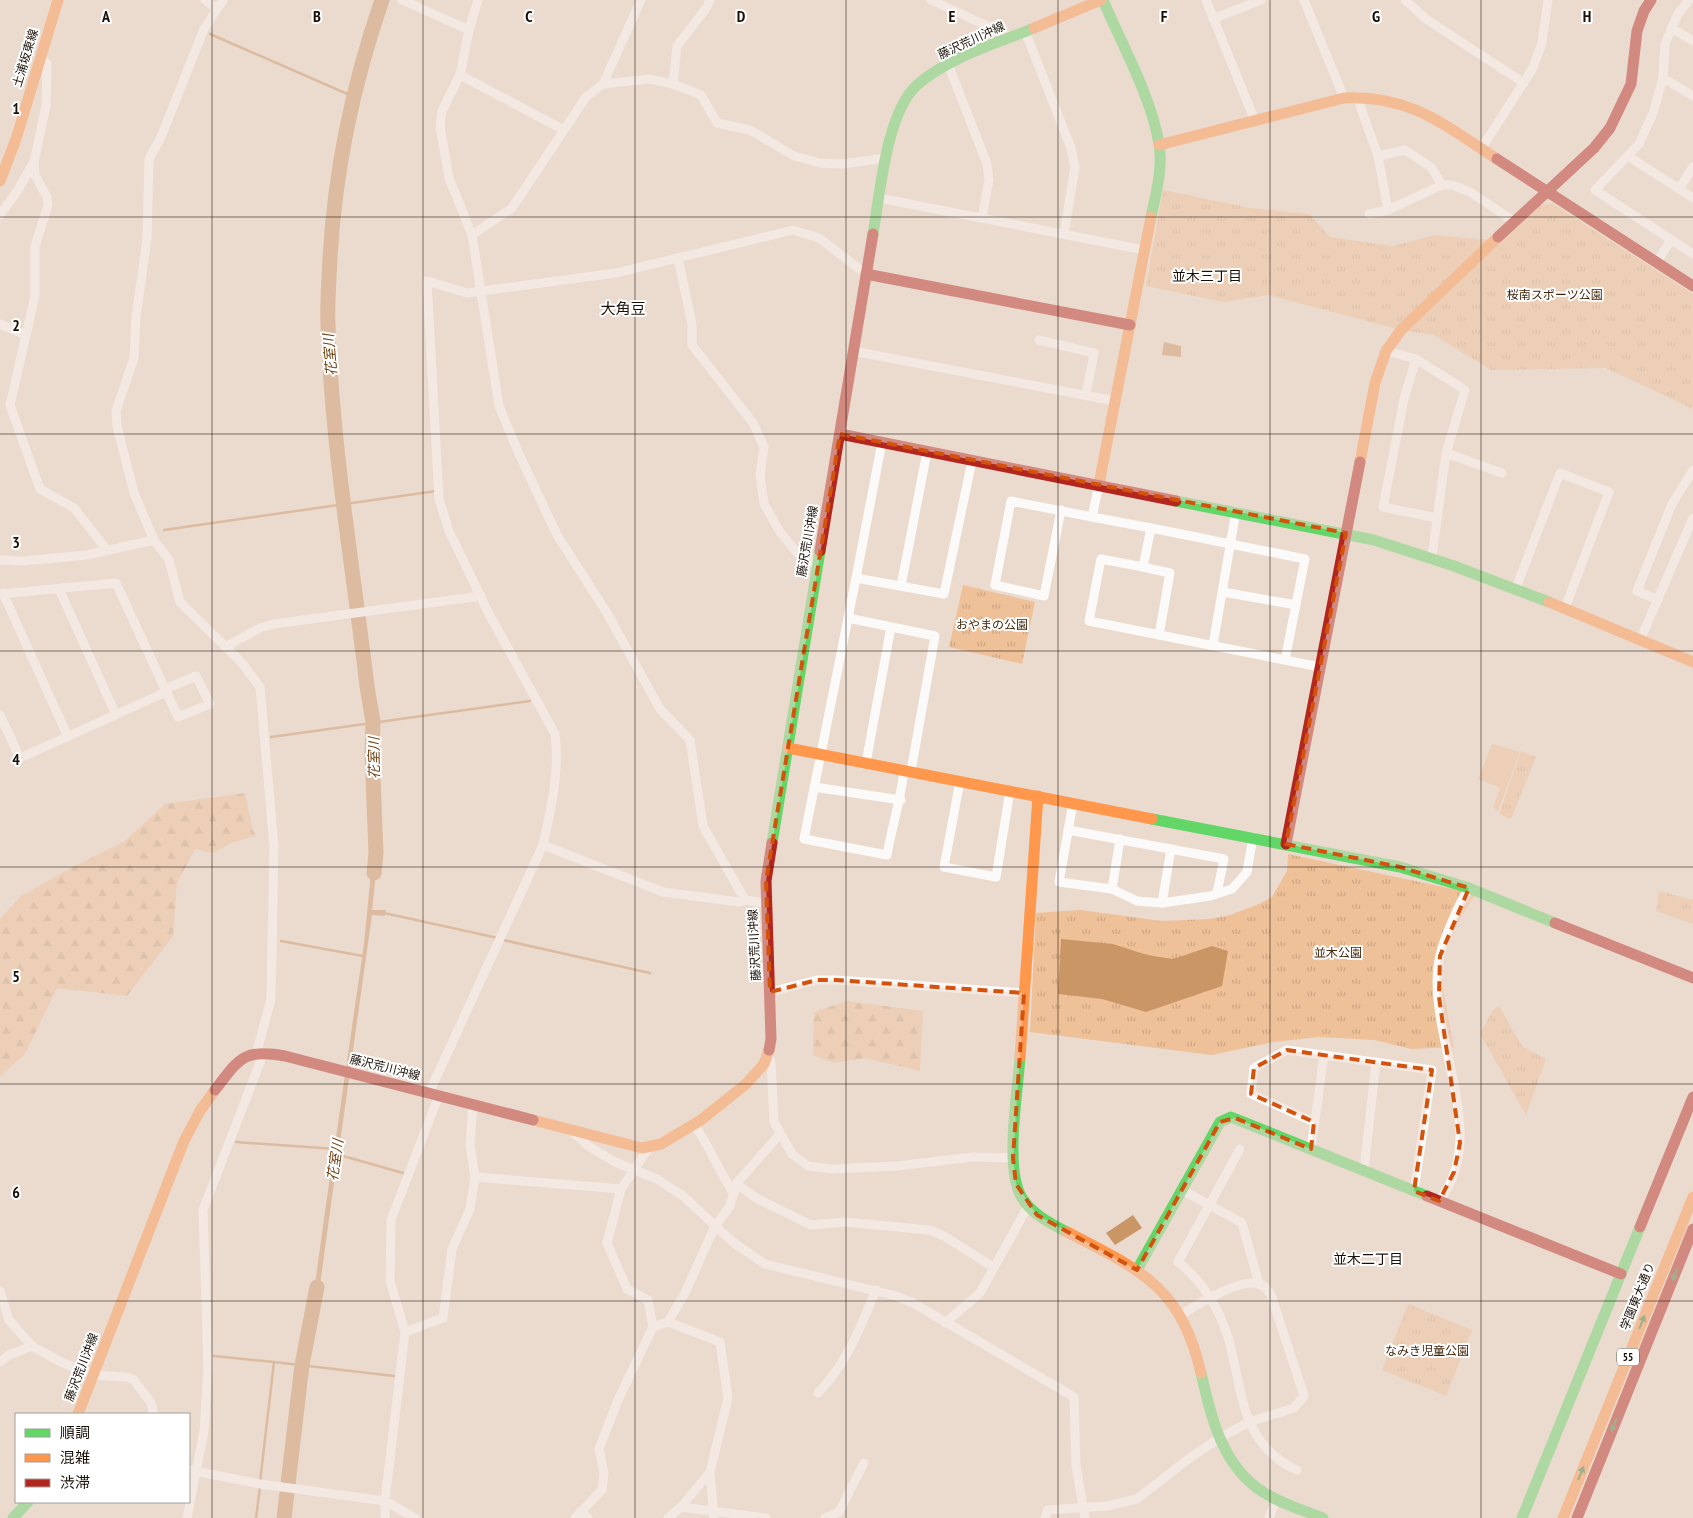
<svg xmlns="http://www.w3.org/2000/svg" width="1693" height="1518" font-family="'PT Sans Narrow','Noto Sans JP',sans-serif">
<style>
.grass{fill:#efc199}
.forest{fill:url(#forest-firs)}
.park{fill:url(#park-tufts)}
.water{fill:#cb9666}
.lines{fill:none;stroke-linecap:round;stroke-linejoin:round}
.stream{stroke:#cb9666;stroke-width:2.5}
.river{stroke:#cb9666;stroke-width:15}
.street{stroke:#fcfaf8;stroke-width:9}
.fast{stroke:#63d668;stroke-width:11}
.slow{stroke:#ff974d;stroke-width:11}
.jam{stroke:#b3261e;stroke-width:11}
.oneway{fill:#427d3c}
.marked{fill:none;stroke:#d3520c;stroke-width:4;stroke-dasharray:10 6;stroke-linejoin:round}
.grid{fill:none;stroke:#1a1007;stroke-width:1;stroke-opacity:0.55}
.labels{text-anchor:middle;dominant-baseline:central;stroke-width:4;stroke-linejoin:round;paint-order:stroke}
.shield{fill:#fff;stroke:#5f5851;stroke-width:1}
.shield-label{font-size:11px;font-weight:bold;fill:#1a1007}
.street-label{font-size:12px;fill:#1a1007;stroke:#fff}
.park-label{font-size:12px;fill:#412509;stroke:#fff}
.neighbourhood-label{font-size:14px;fill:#1a1007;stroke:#fff}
.water-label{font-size:14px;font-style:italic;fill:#714314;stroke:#fff}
.quarter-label{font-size:15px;fill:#1a1007;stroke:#fff}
.grid-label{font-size:16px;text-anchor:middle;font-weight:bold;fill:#1a1007;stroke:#fff;stroke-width:4;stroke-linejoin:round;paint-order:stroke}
</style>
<defs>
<pattern id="forest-firs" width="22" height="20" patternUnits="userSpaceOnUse" patternTransform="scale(1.25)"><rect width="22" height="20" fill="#efc199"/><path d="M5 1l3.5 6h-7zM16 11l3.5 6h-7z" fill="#cca582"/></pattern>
<pattern id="park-tufts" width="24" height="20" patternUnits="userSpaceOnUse" patternTransform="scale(1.25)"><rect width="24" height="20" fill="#efc199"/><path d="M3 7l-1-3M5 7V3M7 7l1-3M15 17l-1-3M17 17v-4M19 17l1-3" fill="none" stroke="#cca582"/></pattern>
</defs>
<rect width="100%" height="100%" fill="#ebdbcf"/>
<!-- grass -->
<polygon class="grass" points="1492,744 1520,752 1498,811 1493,808 1500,788 1478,779"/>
<!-- forest -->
<g class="forest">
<polygon points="245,793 253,831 257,835 231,843 213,853 195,849 177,883 173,936 127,996 57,988 25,1054 0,1076 0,919 20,897 65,871 125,841 165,804"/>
<polygon points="847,1001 923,1011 920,1071 865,1058 834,1063 813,1055 814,1012"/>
</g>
<!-- park -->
<g class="park">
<polygon points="1163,190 1250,208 1309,214 1330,237 1393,246 1434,235 1502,241 1537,205 1553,204 1693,294 1693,409 1606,368 1491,370 1434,335 1401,330 1268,295 1224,302 1146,286"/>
<polygon points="963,585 1035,602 1022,664 949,647"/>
<polygon points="1521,751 1536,757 1511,819 1499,814"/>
<polygon points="1288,854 1476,894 1443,945 1440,973 1454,1047 1412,1049 1374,1040 1319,1037 1273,1042 1212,1055 1030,1032 1036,913 1080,910 1162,921 1209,919 1230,915 1259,904 1272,897 1287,871"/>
<polygon points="1659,891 1693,900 1693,924 1656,911"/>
<polygon points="1499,1006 1522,1046 1546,1059 1526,1115 1480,1034 1492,1011"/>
<polygon points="1408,1304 1472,1330 1446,1396 1382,1370"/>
</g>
<!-- water -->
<g class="water">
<polygon points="1164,342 1181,346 1181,357 1162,355"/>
<polygon points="373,852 378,853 372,910 386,910 385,916 372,915 339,1150 334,1151 364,944"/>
<polygon points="1061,939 1113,944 1147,955 1173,959 1212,946 1228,951 1222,986 1146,1012 1102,999 1058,994"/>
<polygon points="338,1153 317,1307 312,1306 333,1154"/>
<polygon points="1133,1215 1142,1228 1115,1245 1106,1233"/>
</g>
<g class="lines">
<!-- stream -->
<g class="stream">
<polyline points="210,34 352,96"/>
<polyline points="164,530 436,491"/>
<polyline points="271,737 530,701"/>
<polyline points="384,913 498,938"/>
<polyline points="503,940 650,973"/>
<polyline points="281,941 363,956"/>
<polyline points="236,1142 336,1149"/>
<polyline points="336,1154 403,1173"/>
<polyline points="214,1356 274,1362"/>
<polyline points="260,1482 274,1362 394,1376"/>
<polyline points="256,1518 260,1487"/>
</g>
<!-- river -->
<g class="river">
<path d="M374,873L376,853L372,753L373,722L367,686C353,567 332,447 328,326C327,304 329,281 330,258C335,169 353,84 382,0"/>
<polyline points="284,1518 302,1365 317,1287"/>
</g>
<!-- street -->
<g class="street">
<polyline points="205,0 217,9"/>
<polyline points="223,0 204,29 161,137 149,159 147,239 136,317 134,358 116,411 117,426 134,493 154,540 169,560 180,602 242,663 260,687 274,846 271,999 257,1051"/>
<polyline points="402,0 469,30"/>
<polyline points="478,0 469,30 460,75 442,111 440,126 449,178 472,235 499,406 519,454 557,535 607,613 660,709 690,740 703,826 745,900 765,903"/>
<polyline points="931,0 1011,37"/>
<polyline points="1206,0 1255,121"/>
<polyline points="1304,0 1344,98"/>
<polyline points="1405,0 1426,19 1524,83"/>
<polyline points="1689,0 1678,14 1665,44 1663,78 1653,113 1639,144 1595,190 1693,254"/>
<polyline points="1213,19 1261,0"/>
<polyline points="1671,28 1693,41"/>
<polyline points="1025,31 1071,148 1075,167 1064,234"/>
<polyline points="40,56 47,64 46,106 34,162 35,175 47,197 48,205 35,246 35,296 10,405 40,489 74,508 107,550"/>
<polyline points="948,64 987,164 989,180 982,218"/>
<polyline points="460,75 564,130"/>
<polyline points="1663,78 1693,96"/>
<polyline points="603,84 641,0"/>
<polyline points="673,84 677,46 707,7 710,0"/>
<polyline points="1357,97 1378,156 1388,210"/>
<polyline points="1481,149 1533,68 1542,43 1548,0"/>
<polyline points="1378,156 1405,150 1431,167 1442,185"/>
<polyline points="1628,156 1693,198"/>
<polyline points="1679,189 1693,167"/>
<polyline points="879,198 1144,250"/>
<polyline points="1369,214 1388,210 1442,185 1452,185 1470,192 1514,221"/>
<polyline points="0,215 18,190 33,163"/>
<polyline points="472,235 512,208 586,97 603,84 649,79 673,84 701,95 717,123 750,130 794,156 820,163 843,164 886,158"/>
<polyline points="678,258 692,324 692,345 753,423 764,447 760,475 764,504 780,532 798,554 817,565"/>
<polyline points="1657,262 1671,240"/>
<polyline points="0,324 26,335"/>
<polyline points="1039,340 1094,353 1086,395"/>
<polyline points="853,351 1115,401"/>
<polyline points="1386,351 1416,359 1465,390 1446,453 1432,557"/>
<polyline points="1416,359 1404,399 1383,507 1437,518"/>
<polyline points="882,442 856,578 944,594 972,461"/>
<polyline points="1446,453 1502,473"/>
<polyline points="1099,484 1092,517 1151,528 1143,567 1101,559 1089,621 1320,667"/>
<polyline points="1061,510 1044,596 995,585 1011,501 1092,517"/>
<polyline points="1151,528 1305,559 1285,660"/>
<polyline points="0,560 24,561 87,555 154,540"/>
<polyline points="1143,567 1170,573 1159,635"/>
<path d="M856,578L804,839L887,855C892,826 901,799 904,770"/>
<polyline points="901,586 927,452"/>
<polyline points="1516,588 1560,473 1609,492 1565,608"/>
<polyline points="59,589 116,715"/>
<polyline points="1223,592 1296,605"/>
<polyline points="3,593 68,737"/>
<polyline points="0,594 116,583 178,717 210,704 196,676 170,687 166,692 20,758 0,715"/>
<polyline points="1658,600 1637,591 1672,504 1693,470"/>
<polyline points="848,618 935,636 911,771"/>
<polyline points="1641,638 1693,518"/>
<polyline points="1213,645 1236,511"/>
<polyline points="225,647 260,628 274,624 481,596"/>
<polyline points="866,763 891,627"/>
<polyline points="960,781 944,867 996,877 1010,791"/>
<polyline points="814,787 901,800"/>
<polyline points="1073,803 1059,882 1112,889 1137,901 1162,903 1210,896 1232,889 1247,872 1253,837"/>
<polyline points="1068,830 1224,859 1217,893"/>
<polyline points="543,845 663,892 739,902 745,900"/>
<polyline points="1112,889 1120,839"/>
<polyline points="1162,903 1171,849"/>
<polyline points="770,992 817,980 836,980 1024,993"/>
<polyline points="768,1054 771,1062 774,1122 792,1154 808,1166 832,1169 897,1166 973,1157 1013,1158"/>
<path d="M429,1093L543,845C551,809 560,771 555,734L488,612L449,531L439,499L427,281L467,293L616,273L793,230L819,238L866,274"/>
<polyline points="1314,1122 1251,1094 1254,1068 1287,1050 1432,1070 1414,1191"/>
<path d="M694,1124C709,1146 719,1171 734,1194"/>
<polyline points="574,1133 588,1146 615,1162 657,1179 683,1196 734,1243 765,1264 896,1296 913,1303 1074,1397 1076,1466 1085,1518"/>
<path d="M1240,1149L1178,1262C1203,1281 1218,1307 1228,1337C1243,1389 1239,1444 1297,1470"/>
<polyline points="1311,1149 1324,1055"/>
<polyline points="1364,1170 1376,1062"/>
<polyline points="475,1177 621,1189"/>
<polyline points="736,1184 758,1199 811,1225 845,1222 929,1230 944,1236 993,1267"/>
<polyline points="1182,1190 1242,1223 1259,1284"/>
<path d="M1439,1201C1494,1133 1422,1030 1440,955C1445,936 1458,905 1469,888"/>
<polyline points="0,1291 9,1320 32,1346 61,1362 93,1375 126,1377 134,1380 151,1403 154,1414"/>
<polyline points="668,1322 685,1293 715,1226 730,1206 736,1184 780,1134"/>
<polyline points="945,1323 980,1293 1028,1206"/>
<polyline points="653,1327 668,1322 720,1342 728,1398 710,1472 714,1518"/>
<polyline points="405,1332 443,1318 452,1249 470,1209 475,1177 470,1145 473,1104"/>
<polyline points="0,1362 9,1355 32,1346"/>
<path d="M818,1393C847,1363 860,1328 876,1290"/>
<polyline points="189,1470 260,1484 385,1501 415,1518"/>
<polyline points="681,1507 710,1472"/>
<polyline points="580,1512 588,1518"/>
<polyline points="187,1518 204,1431 208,1368 203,1210 264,1052"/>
<polyline points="385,1518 385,1501 405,1332 390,1281 391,1220 439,1095"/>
<polyline points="575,1518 602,1490 604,1473 599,1449 618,1400 651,1331 653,1327 648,1300 627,1289 607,1243 621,1189 650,1146"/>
<polyline points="668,1518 681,1507 766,1518"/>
<polyline points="825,1518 839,1512 864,1463"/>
<path d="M1045,1518L1048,1510L1107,1506L1137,1499L1187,1460L1218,1439L1249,1422L1294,1408L1304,1396L1271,1295C1267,1288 1262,1283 1253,1283C1232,1283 1198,1304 1181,1315"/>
<polyline points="1269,1518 1276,1499"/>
</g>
<!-- fast -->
<g class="fast">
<path d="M1103,0C1122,45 1151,96 1159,144C1163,168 1156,194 1151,217"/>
<path d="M873,234C880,194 886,113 917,85C949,57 995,44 1034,28"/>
<polyline points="1176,501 1374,540 1454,566 1549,602"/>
<polyline points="1152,819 1400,867 1469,888 1555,923"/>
<polyline points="772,843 820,551"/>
<path d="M1020,1057C1018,1091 1004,1169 1022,1198C1032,1214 1050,1223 1067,1232"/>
<polyline points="1137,1270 1220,1122 1231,1117 1427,1196"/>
<path d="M1201,1373C1211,1417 1222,1466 1263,1492C1281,1504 1303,1510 1323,1518"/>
<polyline points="13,1518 28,1502"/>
<polyline points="1522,1518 1640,1227"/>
</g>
<!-- slow -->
<g class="slow">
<polyline points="1034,28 1101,0"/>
<path d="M1159,145L1344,98C1411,95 1444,125 1497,159"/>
<polyline points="0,181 16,139 58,0"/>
<polyline points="1360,462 1375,383 1386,351 1401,330 1498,237"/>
<polyline points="1099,484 1151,217"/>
<polyline points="1549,602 1693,662"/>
<polyline points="788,748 1152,819"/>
<polyline points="1020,1057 1038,796"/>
<polyline points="533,1120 642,1148 661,1144 701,1120 746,1084 764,1064 769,1050"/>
<path d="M1067,1232C1140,1270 1181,1286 1201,1373"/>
<polyline points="78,1414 184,1141 200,1111 215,1090"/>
<polyline points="1563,1518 1693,1197"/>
</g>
<!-- jam -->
<g class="jam">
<polyline points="1497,159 1693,286"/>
<polyline points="1498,237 1594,148 1610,128 1631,84 1637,31 1644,11 1651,0"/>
<polyline points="866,274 1130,325"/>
<polyline points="840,434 1176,501"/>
<polyline points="820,551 873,234"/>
<polyline points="1286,844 1360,462"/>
<polyline points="1555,923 1693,978"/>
<polyline points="769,1050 771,1039 766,881 772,843"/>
<path d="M215,1090C239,1059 243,1048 285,1056L533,1120"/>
<polyline points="1427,1196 1621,1274"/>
<polyline points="1640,1227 1693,1097"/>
<polyline points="1577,1518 1693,1229"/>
</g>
</g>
<!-- one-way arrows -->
<defs><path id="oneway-solid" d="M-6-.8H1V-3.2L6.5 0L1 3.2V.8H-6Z" transform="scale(1.25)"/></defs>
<g class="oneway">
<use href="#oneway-solid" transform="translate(1675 1274) rotate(112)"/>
<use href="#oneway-solid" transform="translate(1642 1322) rotate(-68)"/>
<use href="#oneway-solid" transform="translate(1614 1425) rotate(112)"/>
<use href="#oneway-solid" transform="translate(1581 1473) rotate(-68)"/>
</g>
<!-- marked area -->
<path d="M0 0H1693V1518H0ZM840,434L1346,533L1286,844L1400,867L1469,888L1440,956L1439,997L1460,1143L1454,1172L1439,1201L1414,1191L1432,1070L1287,1050L1254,1068L1251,1094L1314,1122L1311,1149L1235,1118L1220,1122L1137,1270L1037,1215L1016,1184L1013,1158L1024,993L836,980H817L770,992L766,881Z" fill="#ebdbcf" fill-opacity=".55" fill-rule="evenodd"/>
<path class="marked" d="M840,434L1346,533L1286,844L1400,867L1469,888L1440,956L1439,997L1460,1143L1454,1172L1439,1201L1414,1191L1432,1070L1287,1050L1254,1068L1251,1094L1314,1122L1311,1149L1235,1118L1220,1122L1137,1270L1037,1215L1016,1184L1013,1158L1024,993L836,980H817L770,992L766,881Z"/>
<!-- grid -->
<path class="grid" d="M212,0V1518M423,0V1518M635,0V1518M846,0V1518M1058,0V1518M1270,0V1518M1481,0V1518M0,217H1693M0,434H1693M0,651H1693M0,867H1693M0,1084H1693M0,1301H1693"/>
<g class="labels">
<!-- shield labels -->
<rect class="shield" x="1617" y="1348.5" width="22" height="17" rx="4"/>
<g class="shield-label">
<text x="1628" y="1357">55</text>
</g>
<!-- street labels -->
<g class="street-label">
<text transform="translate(971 40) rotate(-25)">藤沢荒川沖線</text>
<text transform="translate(25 58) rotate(-73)">土浦坂東線</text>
<text transform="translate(807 541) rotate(-80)">藤沢荒川沖線</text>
<text transform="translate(754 945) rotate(-93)">藤沢荒川沖線</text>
<text transform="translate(385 1067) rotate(14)">藤沢荒川沖線</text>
<text transform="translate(1637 1296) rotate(-68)">学園東大通り</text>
<text transform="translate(81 1367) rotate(-69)">藤沢荒川沖線</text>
</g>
<!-- park labels -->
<g class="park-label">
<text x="1555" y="294">桜南スポーツ公園</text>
<text x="992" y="624">おやまの公園</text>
<text x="1338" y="952">並木公園</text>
<text x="1427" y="1350">なみき児童公園</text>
</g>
<!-- neighbourhood labels -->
<g class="neighbourhood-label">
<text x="1207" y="276">並木三丁目</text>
<text x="1368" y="1259">並木二丁目</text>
</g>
<!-- water labels -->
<g class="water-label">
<text transform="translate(330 355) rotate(-95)">花室川</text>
<text transform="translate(374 758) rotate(-91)">花室川</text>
<text transform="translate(335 1160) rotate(-82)">花室川</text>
</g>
<!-- quarter labels -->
<g class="quarter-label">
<text x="623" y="308">大角豆</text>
</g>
</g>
<g class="grid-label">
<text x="106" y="22">A</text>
<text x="317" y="22">B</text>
<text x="529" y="22">C</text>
<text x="741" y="22">D</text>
<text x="952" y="22">E</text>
<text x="1164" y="22">F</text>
<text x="1376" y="22">G</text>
<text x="1587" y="22">H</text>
<text x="16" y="114">1</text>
<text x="16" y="331">2</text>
<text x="16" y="548">3</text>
<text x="16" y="765">4</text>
<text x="16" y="982">5</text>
<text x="16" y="1198">6</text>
</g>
<!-- legend -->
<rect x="15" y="1413" width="175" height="90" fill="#ffffff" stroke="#a39f9c"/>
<rect x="25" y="1429" width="25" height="8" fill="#63d668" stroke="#a39f9c"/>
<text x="60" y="1438" font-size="15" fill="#1a1007">順調</text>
<rect x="25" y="1454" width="25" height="8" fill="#ff974d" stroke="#a39f9c"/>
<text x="60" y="1463" font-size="15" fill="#1a1007">混雑</text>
<rect x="25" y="1479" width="25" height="8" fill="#b3261e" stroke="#a39f9c"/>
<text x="60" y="1488" font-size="15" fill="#1a1007">渋滞</text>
</svg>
